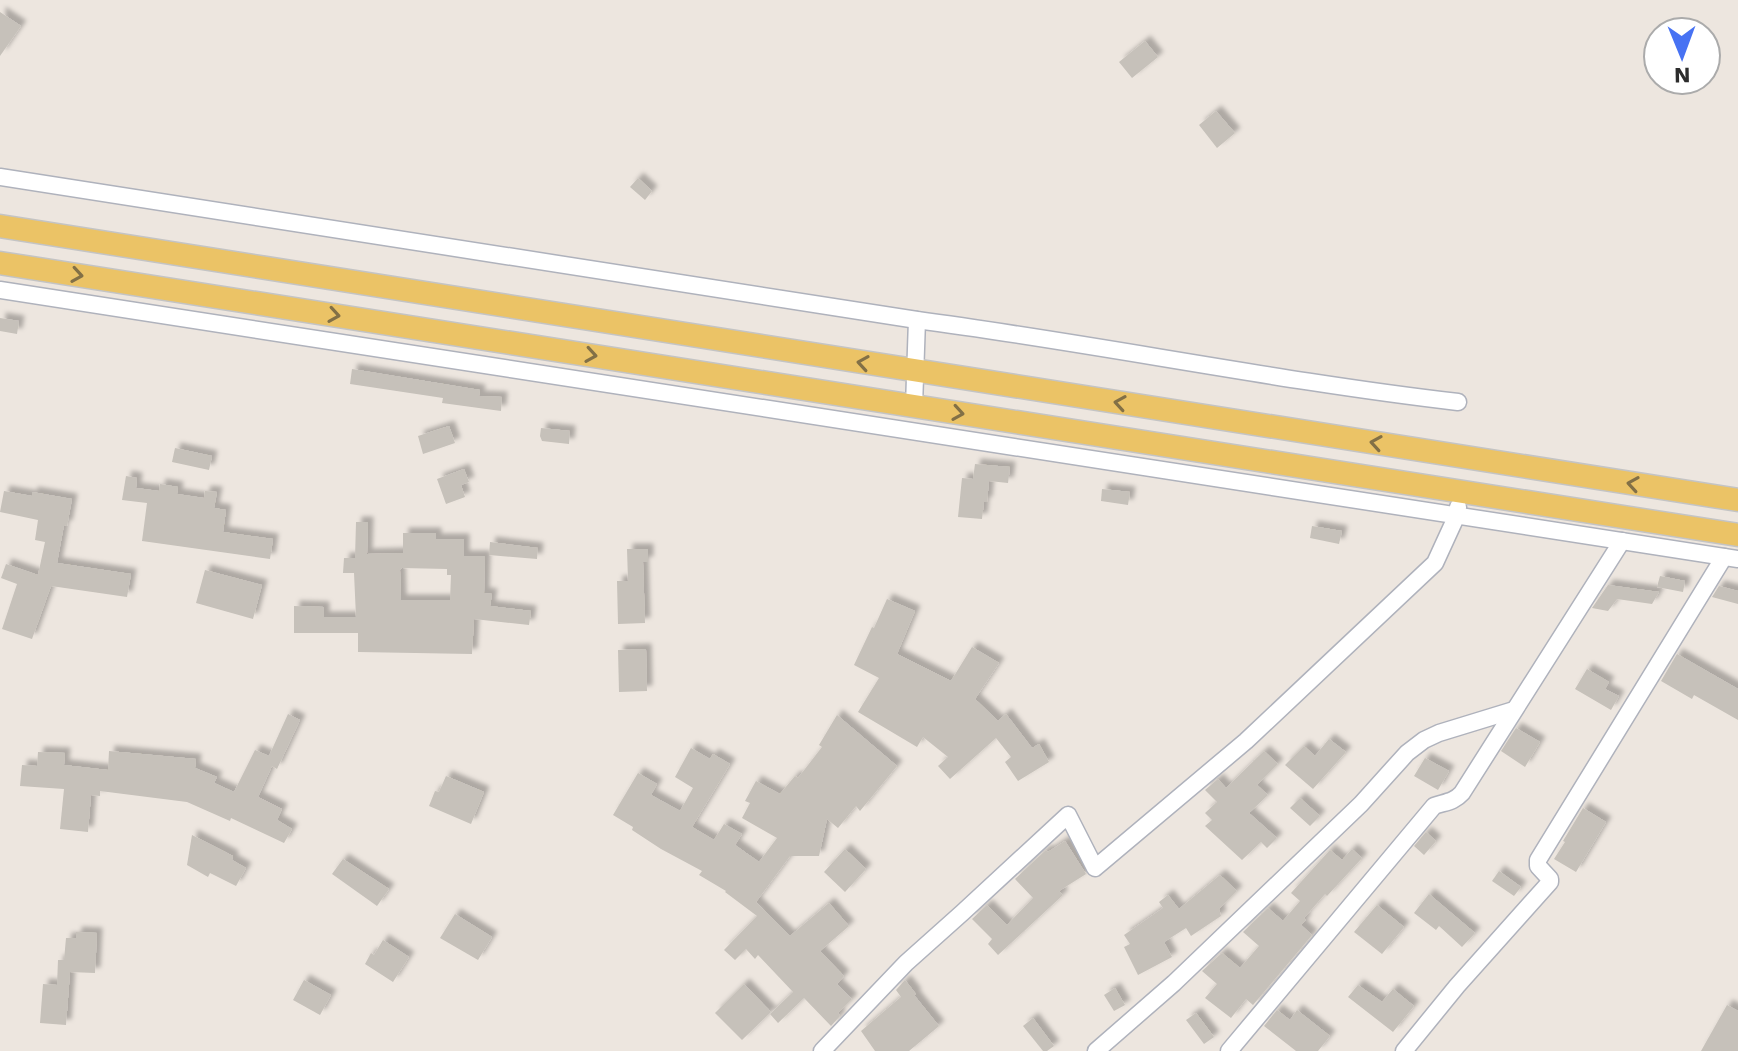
<svg xmlns="http://www.w3.org/2000/svg" width="1738" height="1051" font-family="'Work Sans',sans-serif">
<style>
.building{fill:#c6c1ba;fill-rule:evenodd;filter:url(#shadow)}
.lines{fill:none;stroke-linecap:round;stroke-linejoin:round}
.minor-casing{stroke:#afb2bc;stroke-width:19}
.major-casing{stroke:#c4c4c4;stroke-width:25}
.minor{stroke:#fff;stroke-width:16}
.major{stroke:#ebc366;stroke-width:22}
.oneway{stroke:#827046}
</style>
<defs>
<filter id="shadow"><feDropShadow dx="5.5" dy="-5.5" stdDeviation="2" flood-color="#0004"/></filter>
</defs>
<rect width="100%" height="100%" fill="#ede6df"/>
<!-- building -->
<g class="building">
<polygon points="0,12 21,26 0,56"/>
<polygon points="1145,41 1158,57 1132,78 1119,62"/>
<polygon points="1216,111 1235,133 1217,148 1199,125"/>
<polygon points="638,178 652,191 645,200 630,187"/>
<polygon points="0,318 19,321 17,334 0,331"/>
<polygon points="352,369 480,390 479,396 502,397 501,411 442,403 443,398 350,384"/>
<polygon points="449,426 455,443 423,454 418,436"/>
<polygon points="541,428 570,431 569,444 542,441 540,436"/>
<polygon points="175,448 212,456 209,470 172,462"/>
<polygon points="975,464 1010,467 1008,483 989,481 987,502 984,502 982,519 958,517 962,478 973,479"/>
<polygon points="464,469 469,482 461,485 465,497 446,504 437,479"/>
<polygon points="126,476 137,478 136,488 159,491 160,484 178,487 177,494 204,498 205,491 217,492 214,508 226,510 223,532 273,539 270,559 142,541 147,503 122,500"/>
<polygon points="1102,489 1130,492 1128,505 1101,501"/>
<polygon points="4,491 32,496 32,492 72,499 67,526 64,525 57,563 131,574 127,597 51,586 32,639 2,629 17,584 1,578 6,564 38,575 45,542 35,540 38,520 0,512"/>
<path d="M356,522H368L367,554L403,553V533H436V539H464V556H485L484,593L492,594L490,606L531,611L529,625L474,619L472,654L358,652V633H294V606L324,607V617H356L354,573H343L344,558H355ZM402,568L447,569V575H451L450,600H401L400,570Z"/>
<polygon points="1312,526 1342,531 1339,544 1310,538"/>
<polygon points="490,542 538,548 537,559 489,555"/>
<polygon points="627,549 648,549 648,562 643,562 645,623 618,624 617,581 628,581"/>
<polygon points="205,570 262,585 253,619 196,603"/>
<polygon points="1660,576 1685,581 1683,592 1657,587"/>
<polygon points="1608,585 1659,592 1652,604 1617,599 1608,611 1592,608"/>
<polygon points="1719,586 1738,591 1738,604 1712,597"/>
<polygon points="887,599 915,611 897,654 951,681 972,647 999,663 975,699 998,721 1006,714 1032,748 1039,744 1049,762 1018,781 1005,762 1011,757 996,738 950,779 938,766 948,757 923,737 917,747 858,712 879,678 854,665 872,627 874,628"/>
<polygon points="646,649 647,691 619,692 618,650"/>
<polygon points="1677,654 1738,689 1738,720 1694,695 1692,699 1661,681"/>
<polygon points="1587,669 1609,682 1605,689 1619,696 1611,710 1575,689"/>
<polygon points="288,714 300,720 277,769 272,766 258,797 282,809 277,820 292,829 284,843 231,818 230,821 187,802 100,791 100,796 91,795 88,832 60,829 64,789 20,786 22,765 37,766 38,752 65,753 64,765 108,770 109,751 196,759 195,768 217,777 214,783 234,792 255,750 269,756"/>
<polygon points="837,715 897,766 860,811 856,806 838,828 827,819 819,856 790,856 756,902 790,936 829,903 849,926 820,951 844,976 837,984 852,999 838,1013 840,1016 831,1026 804,998 778,1023 770,1014 793,992 758,955 755,959 746,949 735,960 724,950 757,916 725,892 726,891 699,875 702,871 661,849 632,830 633,827 613,815 638,773 657,784 651,795 680,811 693,788 675,777 691,748 710,759 713,754 730,764 692,827 714,840 724,824 742,834 735,845 759,862 777,838 742,818 750,803 745,801 756,781 780,794 795,776 798,778 822,747 819,745"/>
<polygon points="1516,728 1540,742 1525,767 1501,751"/>
<polygon points="1329,739 1346,752 1313,789 1285,765 1304,746 1315,756"/>
<polygon points="1264,751 1278,764 1257,785 1268,795 1249,813 1277,838 1267,848 1261,842 1242,860 1205,826 1212,820 1205,813 1217,802 1205,790 1218,779 1226,788"/>
<polygon points="1425,758 1449,771 1438,790 1414,776"/>
<polygon points="446,776 484,792 471,824 429,806 435,791 439,792"/>
<polygon points="1300,798 1320,816 1310,826 1290,808"/>
<polygon points="1583,808 1606,822 1576,872 1554,859 1565,842 1563,841"/>
<polygon points="1426,832 1436,841 1424,855 1414,846"/>
<polygon points="192,835 233,856 232,860 246,868 236,886 210,873 208,877 187,865"/>
<polygon points="1065,841 1086,874 1059,891 1063,895 998,955 988,944 992,939 972,919 987,905 1007,925 1033,898 1015,879 1046,850 1048,852"/>
<polygon points="845,849 866,869 845,892 824,872"/>
<polygon points="1352,849 1362,858 1327,896 1325,894 1304,918 1306,920 1301,925 1312,935 1253,1005 1246,999 1231,1018 1205,998 1217,984 1202,971 1222,953 1240,968 1259,946 1243,932 1268,908 1283,921 1300,901 1291,893 1330,850 1342,860"/>
<polygon points="343,859 389,889 377,906 332,874"/>
<polygon points="1499,871 1521,887 1514,896 1492,881"/>
<polygon points="1220,875 1237,891 1219,909 1221,916 1191,936 1186,928 1164,942 1172,957 1138,975 1124,947 1130,944 1124,935 1163,908 1159,902 1168,895 1179,909"/>
<polygon points="1429,894 1475,933 1462,947 1439,926 1436,930 1414,913"/>
<polygon points="1377,905 1404,927 1382,954 1354,932"/>
<polygon points="455,914 492,937 478,960 440,938"/>
<polygon points="76,932 97,933 95,973 70,972 66,1025 40,1023 43,984 57,985 58,960 64,960 66,938 76,938"/>
<polygon points="383,940 409,957 393,982 365,964 371,953 374,955"/>
<polygon points="304,980 331,995 320,1015 293,1000"/>
<polygon points="905,980 916,994 914,995 939,1026 909,1051 875,1051 861,1031 901,997 896,990"/>
<polygon points="744,984 771,1012 742,1040 715,1013"/>
<polygon points="1358,985 1382,1002 1393,989 1414,1006 1393,1032 1348,997"/>
<polygon points="1115,988 1125,1005 1114,1011 1104,995"/>
<polygon points="1727,1005 1738,1011 1738,1051 1701,1051"/>
<polygon points="1277,1010 1290,1020 1297,1010 1330,1036 1318,1051 1296,1051 1264,1026"/>
<polygon points="1196,1013 1214,1037 1204,1044 1186,1020"/>
<polygon points="1033,1018 1054,1046 1047,1051 1043,1051 1023,1026"/>
</g>
<g class="lines">
<defs>
<g id="minor">
<path d="M0,177L917,320C1098,344 1277,381 1458,402"/>
<polyline points="0,290 1738,559"/>
<polyline points="914,406 917,320"/>
<polyline points="822,1051 906,963 962,913 1068,815 1095,868 1246,741 1435,563 1457,515 1458,507"/>
<polyline points="1096,1051 1174,983 1361,804 1407,753 1424,740 1439,733 1514,710"/>
<path d="M1229,1051L1434,806C1445,802 1454,802 1462,793L1622,541"/>
<polyline points="1404,1051 1457,986 1550,882 1550,879 1538,866 1538,860 1724,557"/>
</g>
<g id="major">
<polyline points="0,226 1738,500"/>
<polyline points="0,263 1738,535"/>
</g>
</defs>
<!-- minor casing -->
<use href="#minor" class="minor-casing"/>
<!-- major casing -->
<use href="#major" class="major-casing"/>
<!-- minor -->
<use href="#minor" class="minor"/>
<!-- major -->
<use href="#major" class="major"/>
</g>
<!-- one-way arrows -->
<defs><path id="oneway-chevron" d="M-2-3.5L2.5 0L-2 3.5" fill="none" stroke-width="1.6" stroke-linecap="round" stroke-linejoin="round" transform="scale(2)"/></defs>
<g class="oneway">
<use href="#oneway-chevron" transform="translate(77 275) rotate(9)"/>
<use href="#oneway-chevron" transform="translate(334 315) rotate(9)"/>
<use href="#oneway-chevron" transform="translate(591 355) rotate(9)"/>
<use href="#oneway-chevron" transform="translate(863 363) rotate(-171)"/>
<use href="#oneway-chevron" transform="translate(1120 403) rotate(-171)"/>
<use href="#oneway-chevron" transform="translate(958 413) rotate(9)"/>
<use href="#oneway-chevron" transform="translate(1376 443) rotate(-171)"/>
<use href="#oneway-chevron" transform="translate(1633 484) rotate(-171)"/>
</g>
<!-- north arrow -->
<g transform="translate(1682 56) rotate(179)"><circle r="38" fill="#ffffff" stroke="#ababab" stroke-width="2"/>
<path d="M0-6L14 30L0 20L-14 30Z" fill="#4772f3"/>
<text y="-12" font-size="22" font-weight="bold" text-anchor="middle" fill="#2c2c2c">N</text>
</g>
</svg>
